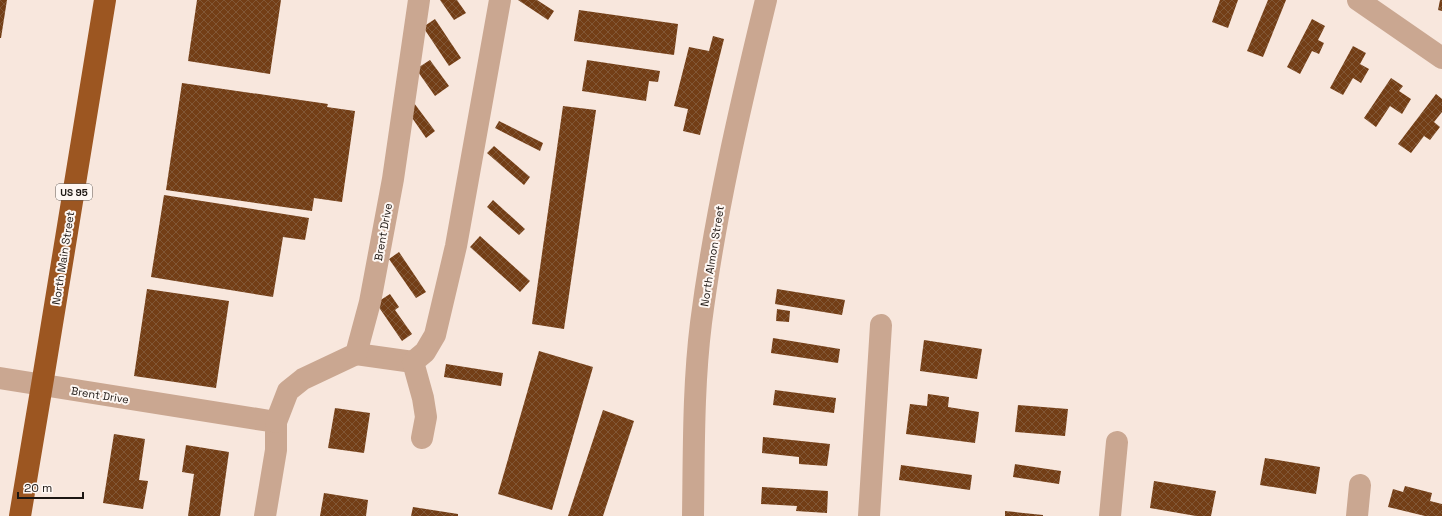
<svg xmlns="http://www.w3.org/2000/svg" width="1442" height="516" font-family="'Space Grotesk',sans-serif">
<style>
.building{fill:url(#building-cross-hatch)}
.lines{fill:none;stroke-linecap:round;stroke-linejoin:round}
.minor{stroke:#caa791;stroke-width:22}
.highway{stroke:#9c5621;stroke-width:22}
.labels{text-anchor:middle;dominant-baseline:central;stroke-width:4;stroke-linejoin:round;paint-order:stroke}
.shield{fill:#fef7f3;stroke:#605a56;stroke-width:1}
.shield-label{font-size:10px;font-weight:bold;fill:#1c1612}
.street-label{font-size:11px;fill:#1c1612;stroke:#fef7f3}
</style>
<defs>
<pattern id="building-cross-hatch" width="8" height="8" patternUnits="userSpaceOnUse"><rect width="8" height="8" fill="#733e16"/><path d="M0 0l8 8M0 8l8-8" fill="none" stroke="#815736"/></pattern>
</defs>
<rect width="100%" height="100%" fill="#f8e7dd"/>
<!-- building -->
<g class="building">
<polygon points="0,0 7,0 1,38 0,38"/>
<polygon points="197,0 281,0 270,74 188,61"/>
<polygon points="440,0 457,0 466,13 454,20"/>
<polygon points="518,0 537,0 554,11 548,20"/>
<polygon points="1220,0 1238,0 1228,28 1212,22"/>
<polygon points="1268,0 1286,0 1263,57 1247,51"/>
<polygon points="1440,0 1442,0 1442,11 1438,10"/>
<polygon points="579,10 678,24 674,55 574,41"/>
<polygon points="435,19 461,58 449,66 423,27"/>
<polygon points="1312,19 1325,26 1318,40 1324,43 1319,54 1312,51 1300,74 1287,67"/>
<polygon points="713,36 724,39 700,135 683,131 688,109 674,106 689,47 709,51"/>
<polygon points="1353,46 1366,53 1360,64 1369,69 1361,83 1353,78 1343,95 1330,88"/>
<polygon points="430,60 449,86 435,96 416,69"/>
<polygon points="587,60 660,71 658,82 649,81 646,101 582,91"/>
<polygon points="1391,78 1403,86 1399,91 1411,99 1402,114 1390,106 1376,127 1364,118"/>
<polygon points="182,83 328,104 327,107 355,111 342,202 314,198 312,211 166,190"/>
<polygon points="1436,94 1442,99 1442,112 1434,122 1440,127 1430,140 1424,136 1411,153 1398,144"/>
<polygon points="414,103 435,131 426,138 406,109"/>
<polygon points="563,106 596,110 564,329 532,324"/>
<polygon points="499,121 543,143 540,151 495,128"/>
<polygon points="494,146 530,177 524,185 487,153"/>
<polygon points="164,195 309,218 305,240 283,237 273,297 151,277"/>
<polygon points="493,200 525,229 519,235 487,207"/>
<polygon points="480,236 530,281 520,292 470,247"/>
<polygon points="399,252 426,292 416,298 389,259"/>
<polygon points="147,289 229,301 216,388 134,376"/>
<polygon points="777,289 845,300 842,315 775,304"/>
<polygon points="390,294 399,307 395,310 412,334 402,341 376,303"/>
<polygon points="777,309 790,311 789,322 776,321"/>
<polygon points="773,338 840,349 838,363 771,353"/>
<polygon points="924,340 982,349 977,379 920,371"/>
<polygon points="539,351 593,367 552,510 498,494"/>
<polygon points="446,364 503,373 501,386 444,377"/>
<polygon points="775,390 836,398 834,413 773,405"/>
<polygon points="928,394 949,397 948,407 979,412 975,443 906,434 910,404 927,406"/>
<polygon points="1018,405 1068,409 1065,436 1015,432"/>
<polygon points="335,408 370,413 364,453 328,448"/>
<polygon points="603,410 634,421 603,516 568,516"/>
<polygon points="114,434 145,439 139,480 148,481 143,509 103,503"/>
<polygon points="763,437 830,444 827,466 799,464 799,457 762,453"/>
<polygon points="186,445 229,452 220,516 188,516 194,474 182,472"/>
<polygon points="1265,458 1320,467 1316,494 1260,485"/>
<polygon points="1015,464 1061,471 1059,484 1013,477"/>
<polygon points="901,465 972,475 970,490 899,480"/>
<polygon points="1154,481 1216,491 1211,516 1196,516 1150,508"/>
<polygon points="1405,486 1432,493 1430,501 1442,504 1442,516 1425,516 1388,507 1393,489 1403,492"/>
<polygon points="762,487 828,491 827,513 796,511 797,506 761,504"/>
<polygon points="324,493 368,500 366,516 320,516"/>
<polygon points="413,507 458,514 458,516 411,516"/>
<polygon points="1005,511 1043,515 1043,516 1005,516"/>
</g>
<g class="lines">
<!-- minor -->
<g class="minor">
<polyline points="1358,0 1442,58"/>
<polyline points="356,354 413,362"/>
<polyline points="0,378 276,422 276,450 265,516"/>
<polyline points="276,422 288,391 303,379 356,354 370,302 393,179 419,0"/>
<polyline points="422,438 426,417 423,398 413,362 425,352 435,335 456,246 500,0"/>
<path d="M693,516C694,452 693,387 701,323C715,214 740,107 766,0"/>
<polyline points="869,516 881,325"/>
<polyline points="1110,516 1117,442"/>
<polyline points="1357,516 1360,485"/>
</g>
<!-- highway -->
<polyline class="highway" points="20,516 42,385 105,0"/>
</g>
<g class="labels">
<!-- shield labels -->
<rect class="shield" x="56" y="184" width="36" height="16" rx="3"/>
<g class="shield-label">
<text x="74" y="192">US 95</text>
</g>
<!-- street labels -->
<g class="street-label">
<text transform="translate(383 232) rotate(-80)">Brent Drive</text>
<text transform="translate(712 256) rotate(-81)">North Almon Street</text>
<text transform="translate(63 258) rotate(-81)">North Main Street</text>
<text transform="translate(100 395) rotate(9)">Brent Drive</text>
</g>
</g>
<!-- scale -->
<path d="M18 492v6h65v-6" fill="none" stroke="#1c1612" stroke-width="2"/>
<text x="24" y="492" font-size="12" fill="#1c1612" stroke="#fef7f3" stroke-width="3" paint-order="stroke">20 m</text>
</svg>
